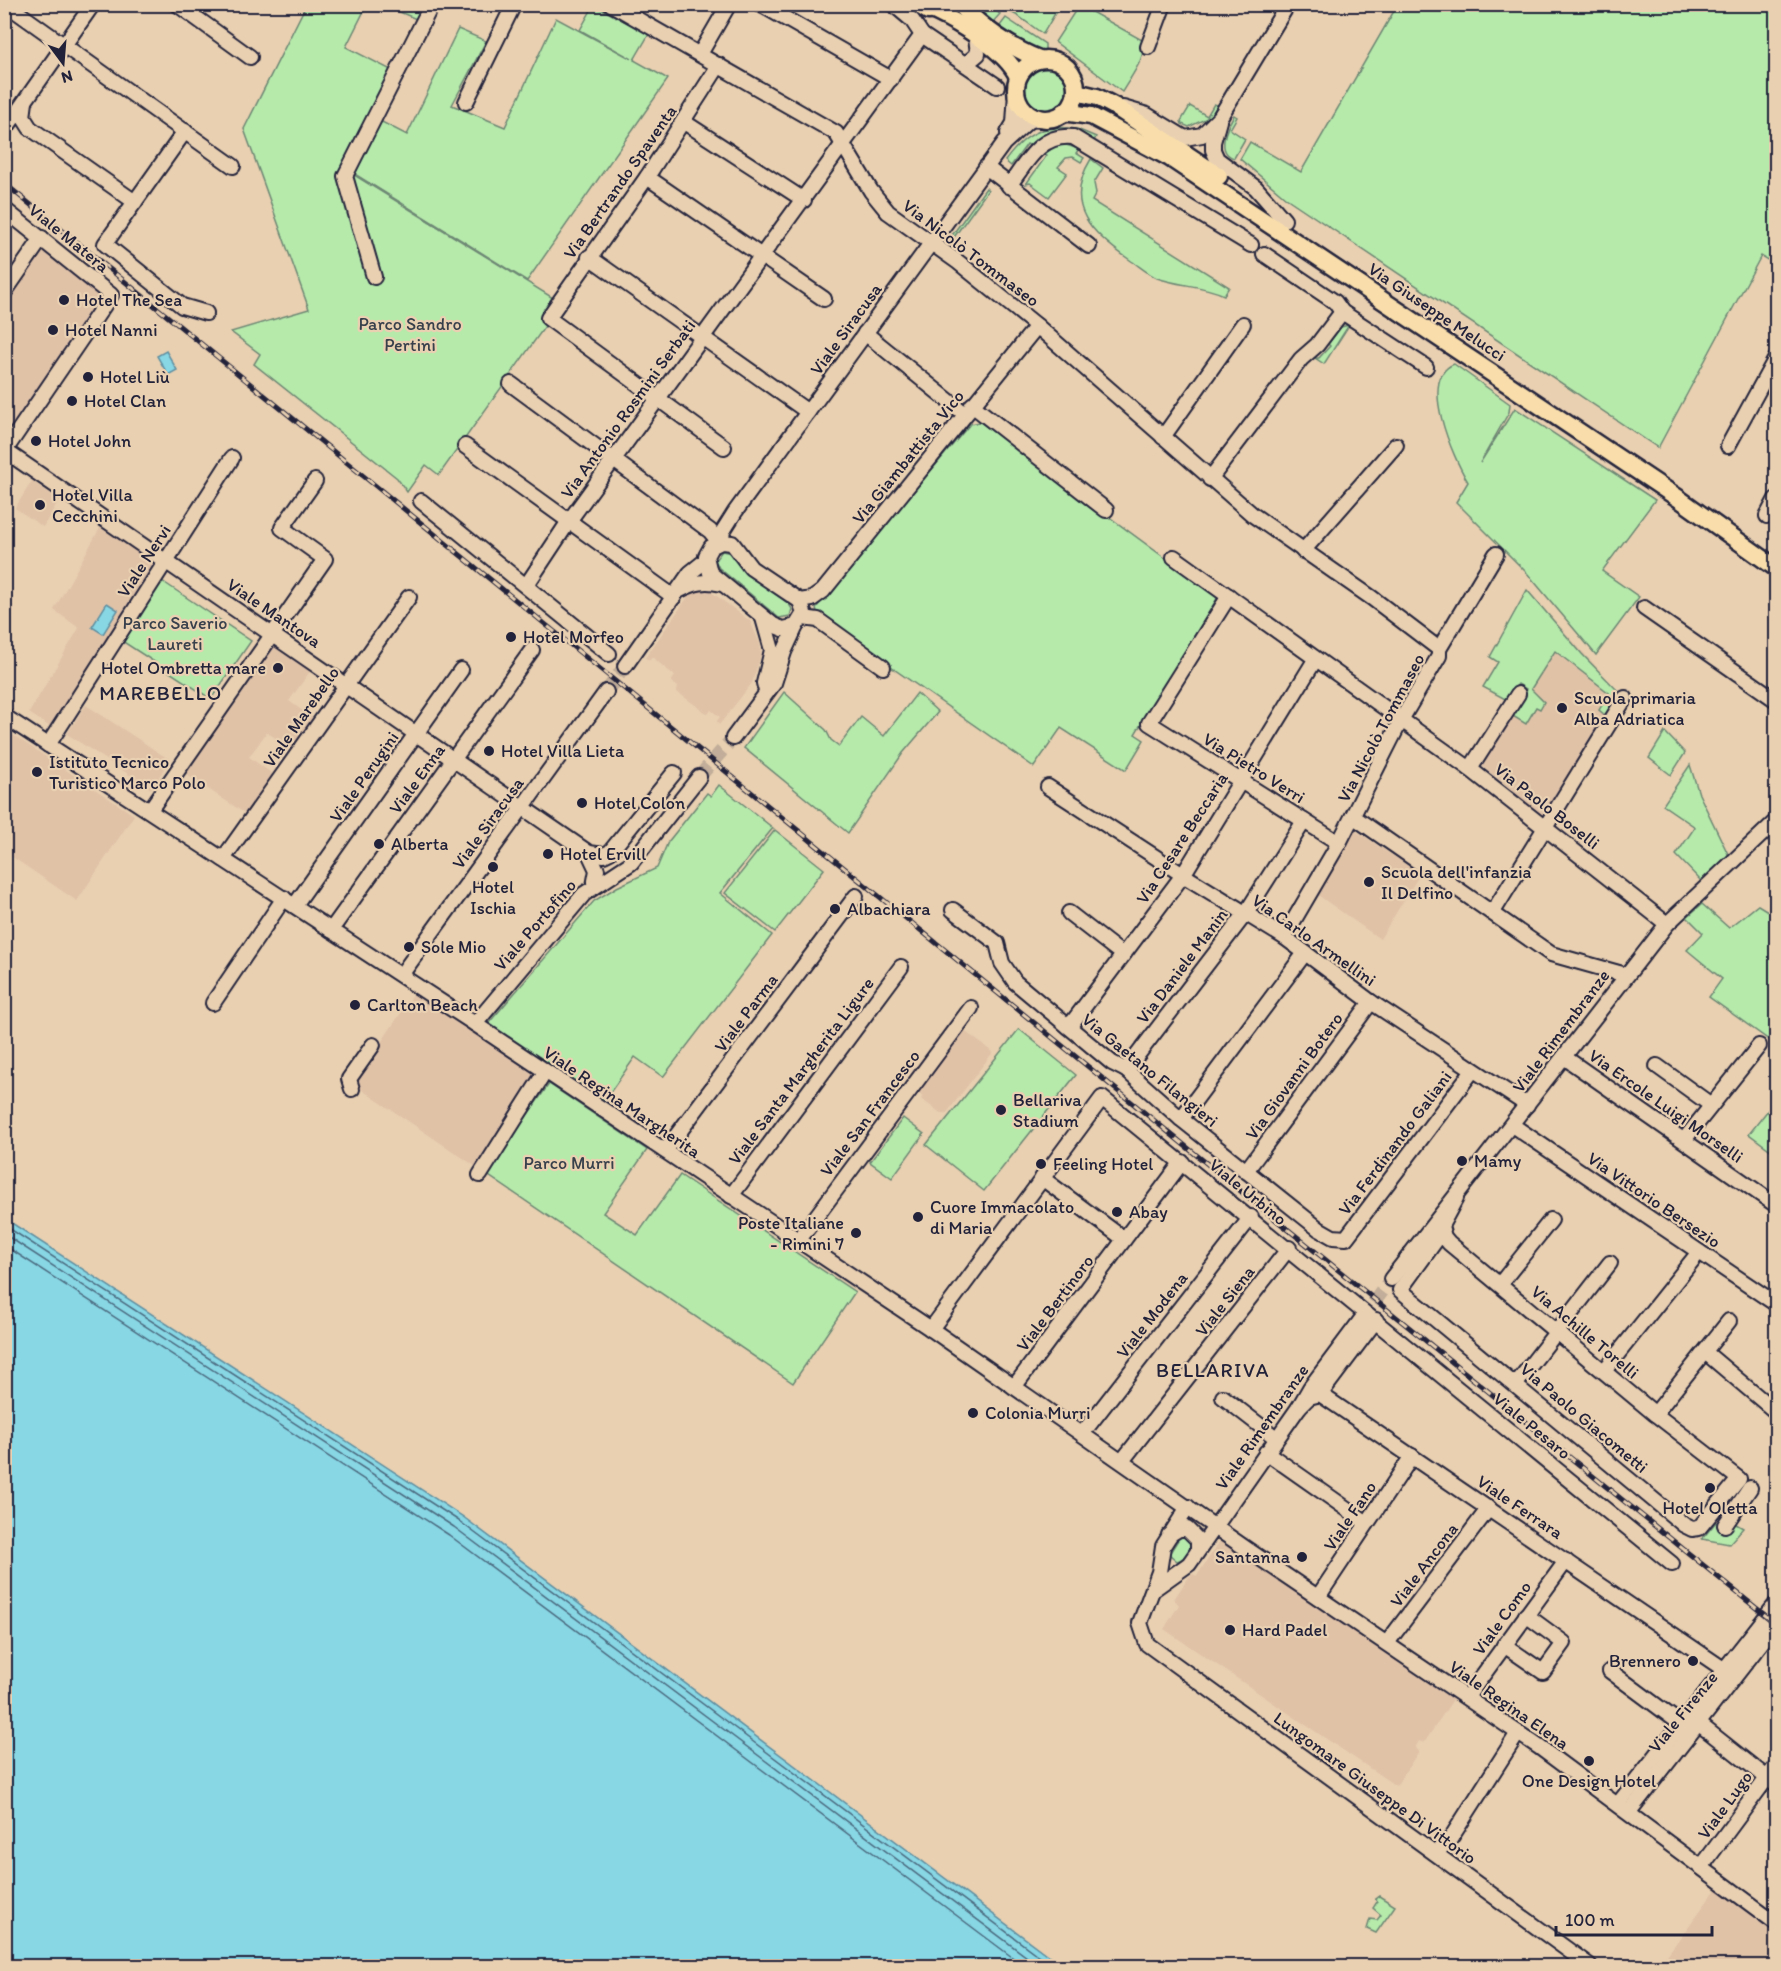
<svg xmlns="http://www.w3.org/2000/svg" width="1781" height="1971" font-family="Itim,sans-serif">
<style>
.built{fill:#e0c2a7}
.green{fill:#b6eaab;stroke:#6c8673;stroke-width:1.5}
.water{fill:#88d7e5;stroke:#5f8fa1;stroke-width:1.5}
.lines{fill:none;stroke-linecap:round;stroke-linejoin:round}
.shore{stroke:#4b6a7f;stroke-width:1.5}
.minor-tunnel{stroke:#c1ad99;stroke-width:14;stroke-dasharray:14 7;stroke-linecap:butt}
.minor-casing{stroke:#22223b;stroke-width:18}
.major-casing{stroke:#22223b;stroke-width:21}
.minor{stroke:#e9d0b1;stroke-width:14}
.major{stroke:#f9deab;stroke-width:16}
.rail-casing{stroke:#22223b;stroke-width:5}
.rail{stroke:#e9d0b1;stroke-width:3;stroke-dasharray:9;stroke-linecap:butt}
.poi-dot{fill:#22223b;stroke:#e9d0b1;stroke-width:2}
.labels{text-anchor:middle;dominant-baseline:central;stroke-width:4.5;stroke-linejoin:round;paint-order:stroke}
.street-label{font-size:18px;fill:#22223b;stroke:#e9d0b1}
.poi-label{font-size:18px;fill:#22223b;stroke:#e9d0b1;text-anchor:start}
.park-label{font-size:18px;fill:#38404c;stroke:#e9d0b1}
.neighbourhood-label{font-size:20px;letter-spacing:1.5px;fill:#22223b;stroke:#e9d0b1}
</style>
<rect width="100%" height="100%" fill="#e9d0b1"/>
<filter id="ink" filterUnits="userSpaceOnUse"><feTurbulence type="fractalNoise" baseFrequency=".0167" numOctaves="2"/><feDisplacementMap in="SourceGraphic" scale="12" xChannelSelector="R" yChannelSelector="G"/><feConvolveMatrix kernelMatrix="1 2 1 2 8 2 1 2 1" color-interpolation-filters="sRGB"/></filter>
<g filter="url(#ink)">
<!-- built -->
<g class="built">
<polygon points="45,244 104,293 5,441 5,304"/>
<polygon points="32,481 59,500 43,527 15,508"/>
<polygon points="100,528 159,563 52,728 29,713 79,628 54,610"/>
<polygon points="703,589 710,591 750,621 760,644 761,655 752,683 719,725 717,721 720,717 711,710 708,714 677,692 678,687 671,682 675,676 652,657 650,660 645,658 690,594"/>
<polygon points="1527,590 1619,692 1545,817 1481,765 1527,690 1518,684 1507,700 1483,687 1498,662 1490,657"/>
<polygon points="275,645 311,670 289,701 314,719 292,750 267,732 249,757 274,775 246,814 184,773"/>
<polygon points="86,705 170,760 151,789 67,734"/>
<polygon points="4,729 134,815 77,901 5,852"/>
<polygon points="1353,829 1420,874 1380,939 1315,893"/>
<polygon points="413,995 538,1074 478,1168 353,1084"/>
<polygon points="963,1030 993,1052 946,1114 942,1114 921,1099 923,1096 916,1091"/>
<polygon points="1221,1539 1454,1698 1424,1743 1419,1741 1415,1748 1419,1751 1396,1786 1164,1629 1179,1605 1174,1599 1189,1577 1193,1574 1197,1576"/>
<polygon points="1717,1888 1776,1933 1776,1966 1659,1966"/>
</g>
<!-- green -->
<g class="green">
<polygon points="1398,4 1776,5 1776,265 1761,256 1658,448 1286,198 1240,159 1250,142 1301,172"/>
<polygon points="306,5 367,5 346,47 395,72 346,170 553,298 540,317 548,322 439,475 426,465 407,492 397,478 254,364 260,354 231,332 309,309 244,129"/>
<polygon points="383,5 429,5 421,21"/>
<polygon points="594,5 649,34 634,60 668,79 527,281 353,173 380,121 407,135 458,29 486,41 452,105 505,127 556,18 632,59 580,30"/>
<polygon points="969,5 987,5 1000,14 992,23"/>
<polygon points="1005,5 1005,4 1060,5 1043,34 1018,16 1003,8"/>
<path d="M1079,5L1142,40C1149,55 1129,79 1122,92L1055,42Z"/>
<polygon points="1006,18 1045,44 1045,51 1033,50 999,27"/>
<circle cx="1046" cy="88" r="22"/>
<polygon points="1214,104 1217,105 1211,116 1189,127 1182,124 1181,121 1190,106 1207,116"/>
<path d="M1234,115L1237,117L1230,129L1245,139L1234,158C1215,152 1227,127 1234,115Z"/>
<path d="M1058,127L1077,129L1096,137L1094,141C1072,129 1049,123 1032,147L1027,144L1011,166L1005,161C1019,142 1033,129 1058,127Z"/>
<polygon points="1063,144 1079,149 1076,153 1084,158 1081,162 1073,157 1066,158 1058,167 1067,173 1049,197 1030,183 1026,184 1047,155 1045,153 1053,147"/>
<path d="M1091,159L1103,168L1094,183L1096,193L1092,201L1229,287L1224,295C1203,285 1179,286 1157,278C1148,274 1139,266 1130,260C1092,234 1062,206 1091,159Z"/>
<polygon points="986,188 988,190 949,244 948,241"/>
<polygon points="1349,325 1324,364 1315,358 1319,358 1330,346 1328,344 1341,327"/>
<path d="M1454,364L1510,404L1509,412L1480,463L1515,408L1655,500L1602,571L1639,597L1596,655L1527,573L1456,502L1468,482C1454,459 1417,378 1454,364Z"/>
<polygon points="980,422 1218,597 1135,734 1144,740 1126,770 1061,728 1034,767 818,616 816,608 970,424"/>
<polygon points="722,551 731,553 743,571 789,604 792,609 790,616 779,618 719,568 715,560"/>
<polygon points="162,581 251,641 211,699 122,641"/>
<polygon points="1527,590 1582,654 1619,692 1605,715 1599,710 1609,693 1555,651 1531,689 1544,702 1540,709 1536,707 1526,724 1511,715 1526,689 1518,684 1507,700 1483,687 1498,662 1490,657"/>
<polygon points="784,692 826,730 831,740 839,746 861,717 884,736 917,693 938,712 903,753 848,833 744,748"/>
<polygon points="1665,732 1685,753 1671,775 1649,758"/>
<polygon points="1690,765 1699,794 1730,858 1702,882 1676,855 1695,827 1663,805"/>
<polygon points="719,785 773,828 720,893 772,935 663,1077 635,1057 604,1101 487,1025 594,901 617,887 657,868 668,842 707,793 711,796"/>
<polygon points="775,830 824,869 775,932 725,893"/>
<polygon points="1702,904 1729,928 1758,905 1776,916 1776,1033 1769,1040 1709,997 1722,979 1687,950 1703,933 1687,917"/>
<polygon points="1019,1029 1076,1075 984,1191 926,1145"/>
<polygon points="549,1084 647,1150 603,1213 637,1235 680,1175 855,1292 793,1383 486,1174"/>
<polygon points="1776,1100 1776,1154 1749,1134"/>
<polygon points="903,1118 924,1134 892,1178 870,1162"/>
<polygon points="1737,1519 1736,1524 1743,1528 1729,1544 1702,1539 1716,1522 1726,1528"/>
<path d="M1181,1535L1191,1538C1192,1548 1187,1558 1177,1561L1169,1554Z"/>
<polygon points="1379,1896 1395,1906 1376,1933 1367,1929 1370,1919 1377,1920 1381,1915 1373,1908 1377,1902 1375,1899"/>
</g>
<!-- water -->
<g class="water">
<polygon points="166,351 177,370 168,375 157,356"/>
<polygon points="107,603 118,610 103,634 92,627"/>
<polygon points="4,1218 462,1516 1062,1966 5,1966"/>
</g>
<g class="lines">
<!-- shore -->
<g class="shore">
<polyline points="4,1225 459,1521 1052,1966"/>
<polyline points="4,1234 454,1527 1039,1966"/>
<polyline points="4,1245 449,1535 1024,1966"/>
</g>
<!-- minor-tunnel -->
<g class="minor-tunnel">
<polyline points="606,692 625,666"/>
<polyline points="699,777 733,738"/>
<polyline points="1361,1320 1391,1279"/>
</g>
<defs>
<g id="minor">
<polyline points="6,4 233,166"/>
<polyline points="177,4 250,57"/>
<polyline points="611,4 836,133 871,191 888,212 958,262 1037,326 1253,515 1372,598 1439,649"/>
<polyline points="760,4 891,79"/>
<polyline points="893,4 912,20 922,35 997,86"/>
<polyline points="1148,47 1164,4"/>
<polyline points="700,54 729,4"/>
<polyline points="966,64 978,54 976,37"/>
<polyline points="719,65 647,177 548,318 724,447"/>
<polyline points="25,102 23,117 30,128 135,202"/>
<polyline points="466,102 514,4"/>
<polyline points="1123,108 1147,115 1185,138 1202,135 1220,117 1288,4"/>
<polyline points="1219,121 1213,142 1213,150 1217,159 1256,188 1284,220"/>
<polyline points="684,122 804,200"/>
<polyline points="4,131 93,4"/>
<polyline points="185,131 105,244 182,306 206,313"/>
<polyline points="1008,133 1014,123 1016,92"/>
<polyline points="986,167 1089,246"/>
<polyline points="647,177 824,299"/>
<path d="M1009,186C1026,163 1040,133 1073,137L1251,245"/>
<polyline points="4,209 111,295 4,452"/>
<polyline points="1264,254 1335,302 1342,312 1426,367"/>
<polyline points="589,257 808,412"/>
<polyline points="374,277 345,176 432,4"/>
<polyline points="4,293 42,238"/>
<polyline points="865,333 965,414"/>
<polyline points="511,384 710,531 719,542"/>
<polyline points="972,405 1106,510"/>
<polyline points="1163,437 1243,324"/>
<polyline points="465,446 674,597"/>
<polyline points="1728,446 1776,358"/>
<polyline points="4,450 589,853 597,870 594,886"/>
<polyline points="1210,479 1301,359 1317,345 1342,312"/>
<polyline points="421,501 609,654"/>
<polyline points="1767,516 1776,499"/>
<polyline points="721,542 723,531 735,512 1004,143 1028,121 1041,118"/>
<polygon points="721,542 732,543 751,568 800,601 804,613 796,626 783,629 773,625 710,573 706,556 711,547"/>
<polyline points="1303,551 1396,445"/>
<polyline points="1174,557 1470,769 1667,924"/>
<polyline points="526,586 569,521 922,35"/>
<path d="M680,590C695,582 705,580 722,584"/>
<polyline points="1229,596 1149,723 1339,843"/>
<polyline points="800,601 812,599 823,591 1037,326"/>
<polyline points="1644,608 1776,700"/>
<polyline points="763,618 772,650 764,683 766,691"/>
<polyline points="803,618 818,620 883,667"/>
<polyline points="625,666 690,573 705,561"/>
<polyline points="4,716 475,1024 931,1329 1248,1550 1539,1747 1776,1923"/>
<polyline points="733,738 774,683 784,652 796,626"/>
<polyline points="48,745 232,458"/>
<polyline points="1470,769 1518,694"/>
<polyline points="1048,787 1183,875 1284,937 1371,1002 1527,1105"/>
<polyline points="150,810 325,559 282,528 315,481"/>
<polyline points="1354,817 1551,954 1626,975"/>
<polyline points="589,853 604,855 610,852 674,773"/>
<polyline points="223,859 409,597"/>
<polyline points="295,905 461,670"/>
<polyline points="953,910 997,943 1002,963 1015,982 1112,1063 1126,1070 1181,1119 1319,1229 1333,1237 1346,1238 1473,1070"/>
<polyline points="1493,912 1625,698"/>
<polyline points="1069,913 1123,955"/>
<polyline points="331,930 532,650"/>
<polyline points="1284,937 1339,843 1401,720 1439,656 1439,649 1496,554"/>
<polyline points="401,975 606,692"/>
<polyline points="213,1003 284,898"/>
<polyline points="475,1024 584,894 631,863 699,777"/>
<polyline points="1069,1027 1183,875 1315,660"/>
<polyline points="1564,1057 1776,1205"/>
<polyline points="1657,1066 1711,1105"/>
<polyline points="1126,1070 1246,913 1304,821"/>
<polyline points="352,1089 349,1079 373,1045"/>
<polyline points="1181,1119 1305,953"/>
<polyline points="1512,1125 1776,1304"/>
<polyline points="1684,1140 1759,1046"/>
<polyline points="665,1151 856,896"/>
<polyline points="1246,1171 1371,1002"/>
<polyline points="480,1175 545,1072"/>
<polyline points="1042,1178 1124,1239"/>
<polyline points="731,1196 901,967"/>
<polyline points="1442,1232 1400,1290 1684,1525 1692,1529 1699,1528 1739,1479 1655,1414 1449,1243 1444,1237 1441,1226 1456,1198"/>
<polyline points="798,1241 971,1008"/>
<polyline points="1391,1279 1667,924 1776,821"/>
<polyline points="1500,1284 1551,1220"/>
<polyline points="931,1329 1102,1098 1672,1564"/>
<polyline points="1705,1352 1776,1412"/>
<polyline points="1604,1371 1699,1252"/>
<polyline points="1516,1384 1610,1263"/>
<polyline points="1014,1387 1182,1162"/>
<polyline points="1322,1392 1376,1320"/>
<polyline points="1223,1397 1276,1438"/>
<polyline points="1299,1407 1309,1397 1320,1394 1719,1666"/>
<polyline points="1655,1414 1729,1321"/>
<polyline points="1082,1434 1251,1217"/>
<polyline points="1266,1452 1367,1523"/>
<polyline points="1122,1461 1289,1248"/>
<polyline points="1188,1507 1163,1546 1159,1572 1140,1623 1147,1644 1590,1966"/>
<polyline points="1725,1525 1750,1488"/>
<polyline points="1169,1535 1179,1529 1187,1529 1198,1540 1198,1550"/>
<polyline points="1154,1589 1189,1564 1299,1407 1310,1388 1361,1320"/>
<polyline points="1318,1597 1412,1456"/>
<polyline points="1387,1643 1489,1508"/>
<polyline points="1504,1645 1543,1672 1564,1643 1526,1615"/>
<polyline points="1610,1671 1681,1724 1698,1723 1776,1785"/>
<polyline points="1467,1697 1566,1561"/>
<polyline points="1618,1804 1776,1604"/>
<polyline points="1629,1812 1776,1624"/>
<polyline points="1435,1853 1449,1841 1518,1733"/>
<polyline points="1702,1866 1776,1766"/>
</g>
<g id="major">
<polyline points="917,4 928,11 944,9"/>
<path d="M960,4C980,27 1011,48 1039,59"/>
<path d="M934,11C959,23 1007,51 1018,77"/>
<circle cx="1046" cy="89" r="30"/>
<polyline points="1076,92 1097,97 1114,106 1219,176"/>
<polyline points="1064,112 1091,116 1170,158 1678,498 1776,568"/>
</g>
</defs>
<!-- minor casing -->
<use href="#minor" class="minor-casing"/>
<!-- major casing -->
<use href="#major" class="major-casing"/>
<!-- minor -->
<use href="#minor" class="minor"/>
<!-- major -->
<use href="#major" class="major"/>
<defs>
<polyline id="rail" points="4,183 1259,1206 1776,1624"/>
</defs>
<!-- rail casing -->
<use href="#rail" class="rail-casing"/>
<!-- rail -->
<use href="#rail" class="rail"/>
</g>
</g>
<!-- markers -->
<g class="poi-dot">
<circle cx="64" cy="300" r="6"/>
<circle cx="53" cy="330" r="6"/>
<circle cx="88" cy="377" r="6"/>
<circle cx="72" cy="401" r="6"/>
<circle cx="36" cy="441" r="6"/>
<circle cx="40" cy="505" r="6"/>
<circle cx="511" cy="637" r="6"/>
<circle cx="278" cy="668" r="6"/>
<circle cx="1562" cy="708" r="6"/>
<circle cx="489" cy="751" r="6"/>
<circle cx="37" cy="772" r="6"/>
<circle cx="582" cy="803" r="6"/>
<circle cx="379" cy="844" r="6"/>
<circle cx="548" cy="854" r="6"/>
<circle cx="493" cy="867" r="6"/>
<circle cx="1369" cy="882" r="6"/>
<circle cx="835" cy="909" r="6"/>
<circle cx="409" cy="947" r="6"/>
<circle cx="355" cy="1005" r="6"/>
<circle cx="1001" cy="1110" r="6"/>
<circle cx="1462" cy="1161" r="6"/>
<circle cx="1041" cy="1164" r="6"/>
<circle cx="1117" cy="1212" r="6"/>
<circle cx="918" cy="1217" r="6"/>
<circle cx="856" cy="1233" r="6"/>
<circle cx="973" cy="1413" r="6"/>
<circle cx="1710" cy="1488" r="6"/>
<circle cx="1302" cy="1557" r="6"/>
<circle cx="1230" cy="1630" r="6"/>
<circle cx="1693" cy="1661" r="6"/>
<circle cx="1589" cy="1761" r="6"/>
</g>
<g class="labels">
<!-- street labels -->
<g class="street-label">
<text transform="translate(620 182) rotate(-55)">Via Bertrando Spaventa</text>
<text transform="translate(69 238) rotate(39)">Viale Matera</text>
<text transform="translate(971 253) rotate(37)">Via Nicolò Tommaseo</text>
<text transform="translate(1437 312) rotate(34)">Via Giuseppe Melucci</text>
<text transform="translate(846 329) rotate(-54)">Viale Siracusa</text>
<text transform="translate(628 409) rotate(-54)">Via Antonio Rosmini Serbati</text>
<text transform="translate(908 457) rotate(-51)">Via Giambattista Vico</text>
<text transform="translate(144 561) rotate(-57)">Viale Nervi</text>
<text transform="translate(274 613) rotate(34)">Viale Mantova</text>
<text transform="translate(301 717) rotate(-55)">Viale Marebello</text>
<text transform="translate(1381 728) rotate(-62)">Via Nicolò Tommaseo</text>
<text transform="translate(1254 768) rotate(32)">Via Pietro Verri</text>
<text transform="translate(364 777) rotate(-55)">Viale Perugini</text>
<text transform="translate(417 779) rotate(-54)">Viale Enna</text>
<text transform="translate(1547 806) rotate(38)">Via Paolo Boselli</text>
<text transform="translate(488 823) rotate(-54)">Viale Siracusa</text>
<text transform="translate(1182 838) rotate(-57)">Via Cesare Beccaria</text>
<text transform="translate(535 925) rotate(-49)">Viale Portofino</text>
<text transform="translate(1314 940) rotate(35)">Via Carlo Armellini</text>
<text transform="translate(1182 966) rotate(-53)">Via Daniele Manin</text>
<text transform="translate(746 1013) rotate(-53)">Viale Parma</text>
<text transform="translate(1561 1031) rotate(-53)">Viale Rimembranze</text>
<text transform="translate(1150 1070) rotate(39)">Via Gaetano Filangieri</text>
<text transform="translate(801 1071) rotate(-53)">Viale Santa Margherita Ligure</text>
<text transform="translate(1294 1076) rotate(-54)">Via Giovanni Botero</text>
<text transform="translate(622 1102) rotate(34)">Viale Regina Margherita</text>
<text transform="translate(1666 1106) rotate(35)">Via Ercole Luigi Morselli</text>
<text transform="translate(870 1113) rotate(-53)">Viale San Francesco</text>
<text transform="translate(1395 1143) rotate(-53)">Via Ferdinando Galiani</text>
<text transform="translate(1248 1192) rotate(39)">Viale Urbino</text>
<text transform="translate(1654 1200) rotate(34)">Via Vittorio Bersezio</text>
<text transform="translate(1225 1301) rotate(-52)">Viale Siena</text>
<text transform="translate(1055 1303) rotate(-53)">Viale Bertinoro</text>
<text transform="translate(1152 1315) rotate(-52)">Viale Modena</text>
<text transform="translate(1585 1332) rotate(40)">Via Achille Torelli</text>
<text transform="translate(1584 1418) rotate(40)">Via Paolo Giacometti</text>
<text transform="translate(1532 1426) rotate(39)">Viale Pesaro</text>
<text transform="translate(1262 1427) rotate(-55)">Viale Rimembranze</text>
<text transform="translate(1520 1507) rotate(34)">Viale Ferrara</text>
<text transform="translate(1350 1516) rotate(-56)">Viale Fano</text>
<text transform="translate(1424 1565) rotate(-53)">Viale Ancona</text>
<text transform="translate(1502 1618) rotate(-54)">Viale Como</text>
<text transform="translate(1509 1705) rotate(35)">Viale Regina Elena</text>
<text transform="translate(1683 1712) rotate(-51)">Viale Firenze</text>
<text transform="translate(1375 1788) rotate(36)">Lungomare Giuseppe Di Vittorio</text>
<text transform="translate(1725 1805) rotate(-54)">Viale Lugo</text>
</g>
<!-- poi labels -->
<g class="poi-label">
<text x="76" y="300">Hotel The Sea</text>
<text x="65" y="330">Hotel Nanni</text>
<text x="100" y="377">Hotel Liù</text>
<text x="84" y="401">Hotel Clan</text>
<text x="48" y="441">Hotel John</text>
<text x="52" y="495">Hotel Villa<tspan x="52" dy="21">Cecchini</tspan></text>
<text x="523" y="637">Hotel Morfeo</text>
<text x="266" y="668" text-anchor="end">Hotel Ombretta mare</text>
<text x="1574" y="698">Scuola primaria<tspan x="1574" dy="21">Alba Adriatica</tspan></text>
<text x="501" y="751">Hotel Villa Lieta</text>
<text x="49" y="762">Istituto Tecnico<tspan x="49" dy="21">Turistico Marco Polo</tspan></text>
<text x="594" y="803">Hotel Colon</text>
<text x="391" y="844">Alberta</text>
<text x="560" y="854">Hotel Ervill</text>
<text x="1381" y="872">Scuola dell'infanzia<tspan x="1381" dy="21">Il Delfino</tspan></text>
<text x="493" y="887" text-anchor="middle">Hotel<tspan x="493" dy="21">Ischia</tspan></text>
<text x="847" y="909">Albachiara</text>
<text x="421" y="947">Sole Mio</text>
<text x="367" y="1005">Carlton Beach</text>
<text x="1013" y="1100">Bellariva<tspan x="1013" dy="21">Stadium</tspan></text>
<text x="1474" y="1161">Mamy</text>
<text x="1053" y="1164">Feeling Hotel</text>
<text x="930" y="1207">Cuore Immacolato<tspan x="930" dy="21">di Maria</tspan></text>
<text x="1129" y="1212">Abay</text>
<text x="844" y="1223" text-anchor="end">Poste Italiane<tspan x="844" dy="21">- Rimini 7</tspan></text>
<text x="985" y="1413">Colonia Murri</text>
<text x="1710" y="1508" text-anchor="middle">Hotel Oletta</text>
<text x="1290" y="1557" text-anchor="end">Santanna</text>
<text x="1242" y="1630">Hard Padel</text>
<text x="1681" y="1661" text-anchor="end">Brennero</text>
<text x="1589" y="1781" text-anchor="middle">One Design Hotel</text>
</g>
<!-- park labels -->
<g class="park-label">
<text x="410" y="324">Parco Sandro<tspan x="410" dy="21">Pertini</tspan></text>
<text x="175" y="623">Parco Saverio<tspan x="175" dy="21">Laureti</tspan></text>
<text x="569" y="1163">Parco Murri</text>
</g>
<!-- neighbourhood labels -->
<g class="neighbourhood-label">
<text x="161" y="693">MAREBELLO</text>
<text x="1213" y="1370">BELLARIVA</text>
</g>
</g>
<!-- margin -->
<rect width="1781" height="1971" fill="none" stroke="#e9d0b1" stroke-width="24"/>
<rect x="12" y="12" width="1757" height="1947" fill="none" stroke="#22223b" stroke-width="2" filter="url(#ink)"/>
<!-- north arrow -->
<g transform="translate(63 63) rotate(164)" stroke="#e9d0b1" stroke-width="4.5" paint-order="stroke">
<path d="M0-4.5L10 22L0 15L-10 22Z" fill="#22223b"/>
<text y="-9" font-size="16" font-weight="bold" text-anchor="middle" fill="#22223b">N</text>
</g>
<!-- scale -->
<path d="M1556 1926v9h156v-9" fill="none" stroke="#22223b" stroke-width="3"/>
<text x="1565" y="1926" font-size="18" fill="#22223b" stroke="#e9d0b1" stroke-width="4.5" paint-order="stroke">100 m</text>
</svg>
